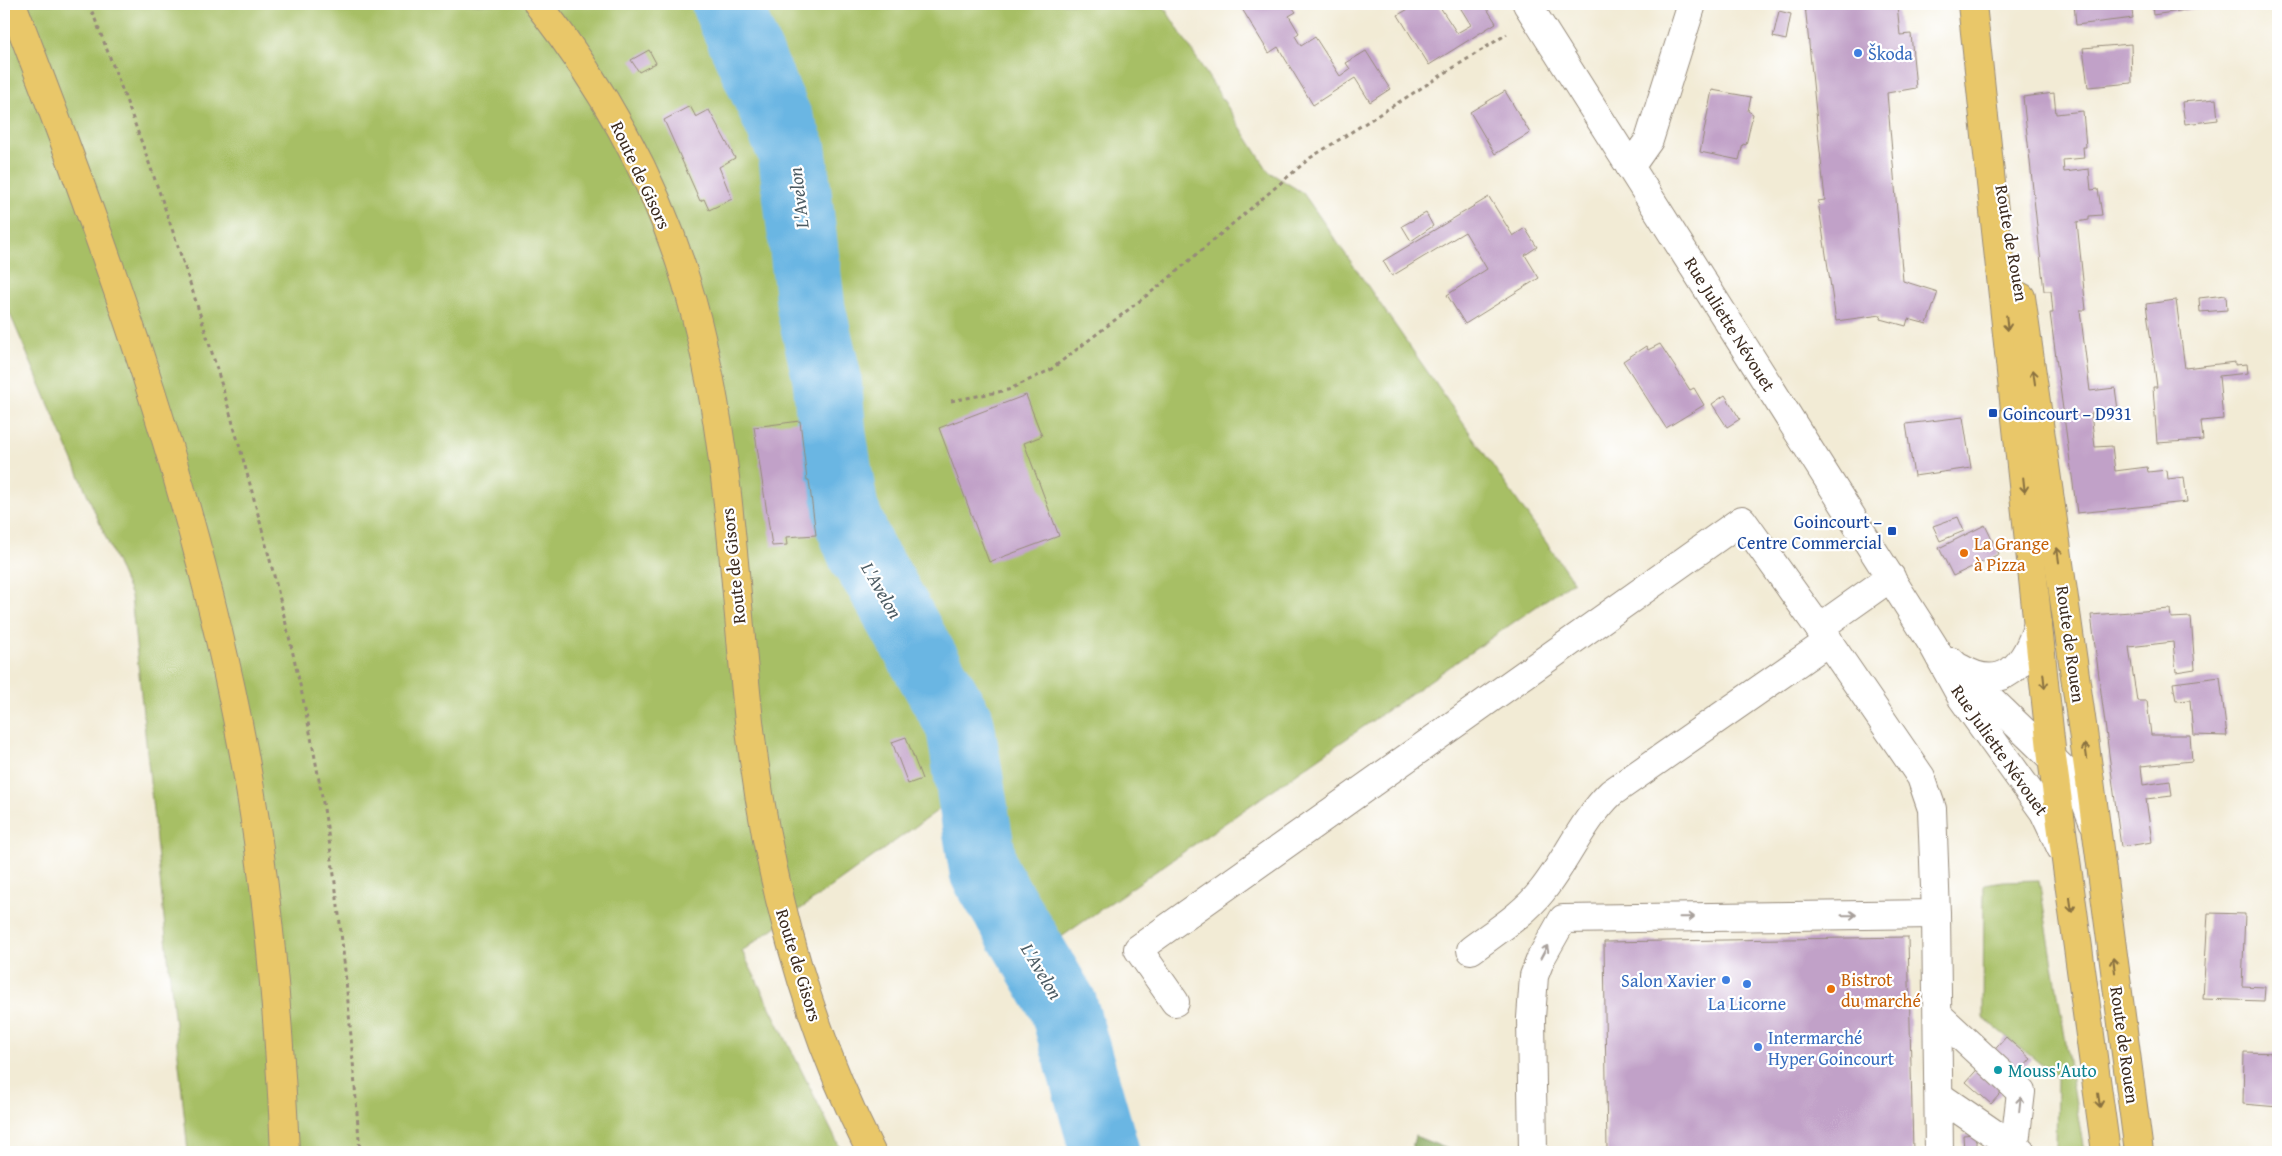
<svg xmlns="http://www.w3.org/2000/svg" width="2282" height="1156" font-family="'Gentium Book Plus',serif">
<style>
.green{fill:#a7bf65;stroke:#717442}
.forest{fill:#85a65a;stroke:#60683c}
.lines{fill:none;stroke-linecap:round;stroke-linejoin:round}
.river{stroke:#6ab6e3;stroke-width:69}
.building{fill:#c1a1c8}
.minor-casing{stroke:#968a7a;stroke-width:30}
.major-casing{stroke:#968a7a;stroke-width:30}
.path{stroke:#968a7a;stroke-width:3;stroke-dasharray:4 4;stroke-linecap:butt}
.minor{stroke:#fff;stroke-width:28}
.major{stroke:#e9c769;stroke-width:28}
.oneway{stroke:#897140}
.oneway2{stroke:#a79f9a}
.shop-dot{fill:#3f7fe0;stroke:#fff;stroke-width:2}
.transit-dot{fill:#1a4fb4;stroke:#fff;stroke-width:2}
.food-dot{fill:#e8710a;stroke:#fff;stroke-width:2}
.culture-dot{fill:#0f9aa8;stroke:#fff;stroke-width:2}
.labels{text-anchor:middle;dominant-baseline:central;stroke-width:4.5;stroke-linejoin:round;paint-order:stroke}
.shop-label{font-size:18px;fill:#366cbe;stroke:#fff;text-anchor:start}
.street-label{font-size:18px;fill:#3b2a1e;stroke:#fff}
.transit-label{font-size:18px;fill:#164399;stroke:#fff;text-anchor:start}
.food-label{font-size:18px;fill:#c56008;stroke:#fff;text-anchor:start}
.culture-label{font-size:18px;fill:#0d838f;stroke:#fff;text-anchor:start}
.water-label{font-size:19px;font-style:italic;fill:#4b5b63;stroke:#fff}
</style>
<rect width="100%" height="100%" fill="#fff"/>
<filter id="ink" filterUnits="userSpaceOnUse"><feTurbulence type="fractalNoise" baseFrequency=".02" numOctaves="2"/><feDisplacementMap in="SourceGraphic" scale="10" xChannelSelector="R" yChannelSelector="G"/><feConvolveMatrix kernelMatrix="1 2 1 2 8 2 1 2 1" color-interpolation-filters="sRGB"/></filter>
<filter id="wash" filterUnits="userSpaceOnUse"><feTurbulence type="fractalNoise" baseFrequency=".0096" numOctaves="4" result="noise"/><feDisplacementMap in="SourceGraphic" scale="20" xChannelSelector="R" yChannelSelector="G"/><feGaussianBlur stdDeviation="1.12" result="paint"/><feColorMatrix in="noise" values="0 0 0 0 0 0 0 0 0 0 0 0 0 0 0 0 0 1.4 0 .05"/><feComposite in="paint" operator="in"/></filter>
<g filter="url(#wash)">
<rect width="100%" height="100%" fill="#f2ebd5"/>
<!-- green -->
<g class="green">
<polygon points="4,4 1162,4 1269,172 1303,193 1573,581 1054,942 962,793 742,951 842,1152 188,1152 131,596 4,300"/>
<polygon points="2039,880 2084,1152 2056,1152 2057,1077 1983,1018 1984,884 2003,881"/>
</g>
<!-- forest -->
<polygon class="forest" points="1415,1136 1455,1152 1411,1152"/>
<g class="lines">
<!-- river -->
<polyline class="river" points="726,4 792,151 811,309 827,378 832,435 844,510 863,556 879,580 960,724 984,872 1063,1005 1105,1152"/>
</g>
<g id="blocks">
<!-- building -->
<g class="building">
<polygon points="1239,4 1290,4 1296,12 1289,16 1299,33 1295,36 1301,46 1315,37 1340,76 1350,69 1346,63 1366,51 1390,89 1370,102 1355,78 1313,105 1278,47 1269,53"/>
<polygon points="1417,4 1438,4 1457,33 1471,25 1458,4 1484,4 1496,23 1429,65 1398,15"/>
<polygon points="1818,4 1897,4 1900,35 1911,34 1916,88 1887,93 1903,281 1938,292 1927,324 1908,319 1906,326 1880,319 1881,315 1836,321 1818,201 1825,200 1805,5"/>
<polygon points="2074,4 2131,4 2133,18 2076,25"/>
<polygon points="2152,4 2198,4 2199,8 2153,15"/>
<polygon points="1779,11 1791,14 1786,40 1773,37"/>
<polygon points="2131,44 2132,83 2088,87 2083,48"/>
<polygon points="649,50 656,63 639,72 631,60"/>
<polygon points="1712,90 1751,97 1748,111 1753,114 1746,145 1743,144 1739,160 1700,152"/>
<polygon points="1505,91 1530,133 1495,154 1470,112"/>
<polygon points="2054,93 2056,114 2083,111 2086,147 2083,147 2084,158 2063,160 2064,172 2089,169 2091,190 2098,189 2102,215 2089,216 2089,220 2077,222 2086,310 2080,310 2090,391 2115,388 2118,410 2091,414 2095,447 2112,446 2115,471 2147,467 2148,472 2167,470 2168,479 2184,477 2187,502 2077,513 2050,313 2053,313 2051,291 2044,291 2023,97"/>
<polygon points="2216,99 2218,120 2185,124 2182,102"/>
<polygon points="690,106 696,117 709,110 735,158 719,167 732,199 709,210 704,199 700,201 664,120"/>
<polygon points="1489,197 1513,236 1525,228 1537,247 1525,255 1539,278 1465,324 1447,295 1487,269 1465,232 1392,276 1383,261"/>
<polygon points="1426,213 1433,226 1411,241 1402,226"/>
<polygon points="2226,295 2227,310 2200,312 2199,298"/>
<polygon points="2176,300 2185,368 2235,362 2235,365 2247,364 2248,373 2219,376 2223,419 2201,421 2203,440 2157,443 2153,387 2157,387 2146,304"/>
<polygon points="1660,344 1690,390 1694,388 1704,405 1666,428 1623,361 1646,346 1648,350"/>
<polygon points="1026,395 1042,436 1024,443 1059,536 989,562 939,428"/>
<polygon points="1725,395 1740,419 1727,427 1712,404"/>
<polygon points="1963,417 1971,468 1914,476 1906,424"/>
<polygon points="800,421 807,480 809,480 816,535 786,537 787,545 772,546 754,427"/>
<polygon points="1958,517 1964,531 1940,541 1933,526"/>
<polygon points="1985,525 1999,554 1953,576 1939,548"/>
<polygon points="2170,609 2171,618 2191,617 2195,669 2176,672 2173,642 2129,647 2137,701 2147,701 2151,735 2190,735 2192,761 2141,766 2143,785 2170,781 2172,796 2146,799 2152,842 2121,847 2091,615"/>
<polygon points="2220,677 2227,736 2193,735 2190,700 2176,701 2173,683"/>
<polygon points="906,737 922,779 908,784 892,742"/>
<polygon points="2208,913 2245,914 2242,986 2265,987 2264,1001 2203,999"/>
<polygon points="1908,937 1913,1152 1607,1152 1604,942"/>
<polygon points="2006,1037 2031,1059 1991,1104 1966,1082"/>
<polygon points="2244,1052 2278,1053 2278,1107 2243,1104"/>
<polygon points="1977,1134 1977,1152 1964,1152 1963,1135"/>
</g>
</g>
</g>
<g filter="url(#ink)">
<use href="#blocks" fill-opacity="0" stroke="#968a7a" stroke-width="1"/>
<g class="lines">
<defs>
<g id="minor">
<polyline points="1527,4 1933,645 1962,698 2044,812 2061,848"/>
<polyline points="1630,167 1649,140 1692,4"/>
<polyline points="1891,577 1819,628 1921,777 1932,809 1936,914 1939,1152"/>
<polyline points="1952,662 2064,770 2083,795 2093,821"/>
<path d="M1960,668C2004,694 2026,664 2038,624"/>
<path d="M1471,950C1495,932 1523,915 1542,891C1567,860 1582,821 1611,793L1829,641"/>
<polyline points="1175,1002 1138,949 1742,520 1819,628"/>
<polyline points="1938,1015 2021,1092 2014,1152"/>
<polyline points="1939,1096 2021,1152"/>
<polyline points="1533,1152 1531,1018 1534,976 1541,958 1563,919 1936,914"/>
</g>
<g id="major">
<path d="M12,4C106,246 195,493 243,749C268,882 279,1017 285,1152"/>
<path d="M538,4C602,86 656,181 686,281C729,423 733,574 749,721C766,870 803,1018 871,1152"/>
<polyline points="1972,4 2052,758 2106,1152"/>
<polyline points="2021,297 2090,781 2139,1152"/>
</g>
</defs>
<!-- minor casing -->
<use href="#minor" class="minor-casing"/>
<!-- major casing -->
<use href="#major" class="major-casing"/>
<!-- path -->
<g class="path">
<path d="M89,4C156,172 213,343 259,518C284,612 307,707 323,803C343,919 351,1035 360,1152"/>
<polyline points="951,401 1008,390 1050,370 1163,283 1310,158 1507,34"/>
</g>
<!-- minor -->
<use href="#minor" class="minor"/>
<!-- major -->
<use href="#major" class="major"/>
</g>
<!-- one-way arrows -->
<defs><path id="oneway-shaft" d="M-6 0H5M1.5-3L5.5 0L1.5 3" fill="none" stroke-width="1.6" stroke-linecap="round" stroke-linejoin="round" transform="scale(1.25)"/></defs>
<g class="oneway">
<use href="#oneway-shaft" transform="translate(2007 323) rotate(84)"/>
<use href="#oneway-shaft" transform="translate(2034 377) rotate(-98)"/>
<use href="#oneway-shaft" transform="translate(2024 485) rotate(84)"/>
<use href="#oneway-shaft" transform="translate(2058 555) rotate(-98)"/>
<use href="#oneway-shaft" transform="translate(2044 681) rotate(84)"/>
<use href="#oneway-shaft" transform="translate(2086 751) rotate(-98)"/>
<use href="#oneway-shaft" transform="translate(2071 905) rotate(82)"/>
<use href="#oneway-shaft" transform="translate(2114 965) rotate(-98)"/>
<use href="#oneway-shaft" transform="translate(2099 1100) rotate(82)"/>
</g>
<g class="oneway2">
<use href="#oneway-shaft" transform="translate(1849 915) rotate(-1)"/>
<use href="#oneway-shaft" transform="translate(1687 917) rotate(-1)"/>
<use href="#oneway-shaft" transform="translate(1544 952) rotate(-62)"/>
<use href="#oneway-shaft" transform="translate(2020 1104) rotate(-84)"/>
</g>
</g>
<!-- markers -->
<g class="shop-dot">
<circle cx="1858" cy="53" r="5"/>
<circle cx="1726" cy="980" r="5"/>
<circle cx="1747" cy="984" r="5"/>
<circle cx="1758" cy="1047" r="5"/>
</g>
<g class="transit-dot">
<rect x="1988" y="408" width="10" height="10" rx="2.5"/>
<rect x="1887" y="526" width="10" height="10" rx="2.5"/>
</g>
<g class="food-dot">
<circle cx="1964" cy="553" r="5"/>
<circle cx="1831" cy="989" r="5"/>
</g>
<circle class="culture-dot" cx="1998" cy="1070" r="5"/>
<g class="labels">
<!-- shop labels -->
<g class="shop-label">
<text x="1868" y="53">Škoda</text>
<text x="1716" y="980" text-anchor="end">Salon Xavier</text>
<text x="1747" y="1003" text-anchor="middle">La Licorne</text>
<text x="1768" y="1037">Intermarché<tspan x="1768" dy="21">Hyper Goincourt</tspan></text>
</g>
<!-- street labels -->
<g class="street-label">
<text transform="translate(641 175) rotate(65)">Route de Gisors</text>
<text transform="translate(2012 243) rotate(80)">Route de Rouen</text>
<text transform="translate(1730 324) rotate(58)">Rue Juliette Névouet</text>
<text transform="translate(733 566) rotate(-96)">Route de Gisors</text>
<text transform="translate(2071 644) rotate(82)">Route de Rouen</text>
<text transform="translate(2000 750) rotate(55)">Rue Juliette Névouet</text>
<text transform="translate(799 965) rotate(73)">Route de Gisors</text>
<text transform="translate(2125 1045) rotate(82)">Route de Rouen</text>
</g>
<!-- transit labels -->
<g class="transit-label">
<text x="2003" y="413">Goincourt – D931</text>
<text x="1882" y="521" text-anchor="end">Goincourt –<tspan x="1882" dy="21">Centre Commercial</tspan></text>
</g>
<!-- food labels -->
<g class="food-label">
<text x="1974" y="543">La Grange<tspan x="1974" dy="21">à Pizza</tspan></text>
<text x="1841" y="979">Bistrot<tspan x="1841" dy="21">du marché</tspan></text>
</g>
<!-- culture labels -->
<g class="culture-label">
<text x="2008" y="1070">Mouss'Auto</text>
</g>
<!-- water labels -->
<g class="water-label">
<text transform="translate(798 198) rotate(-97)">L'Avelon</text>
<text transform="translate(882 590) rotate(60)">L'Avelon</text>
<text transform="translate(1042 971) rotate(59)">L'Avelon</text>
</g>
</g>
<!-- margin -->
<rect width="2282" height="1156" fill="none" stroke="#fff" stroke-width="20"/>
</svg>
